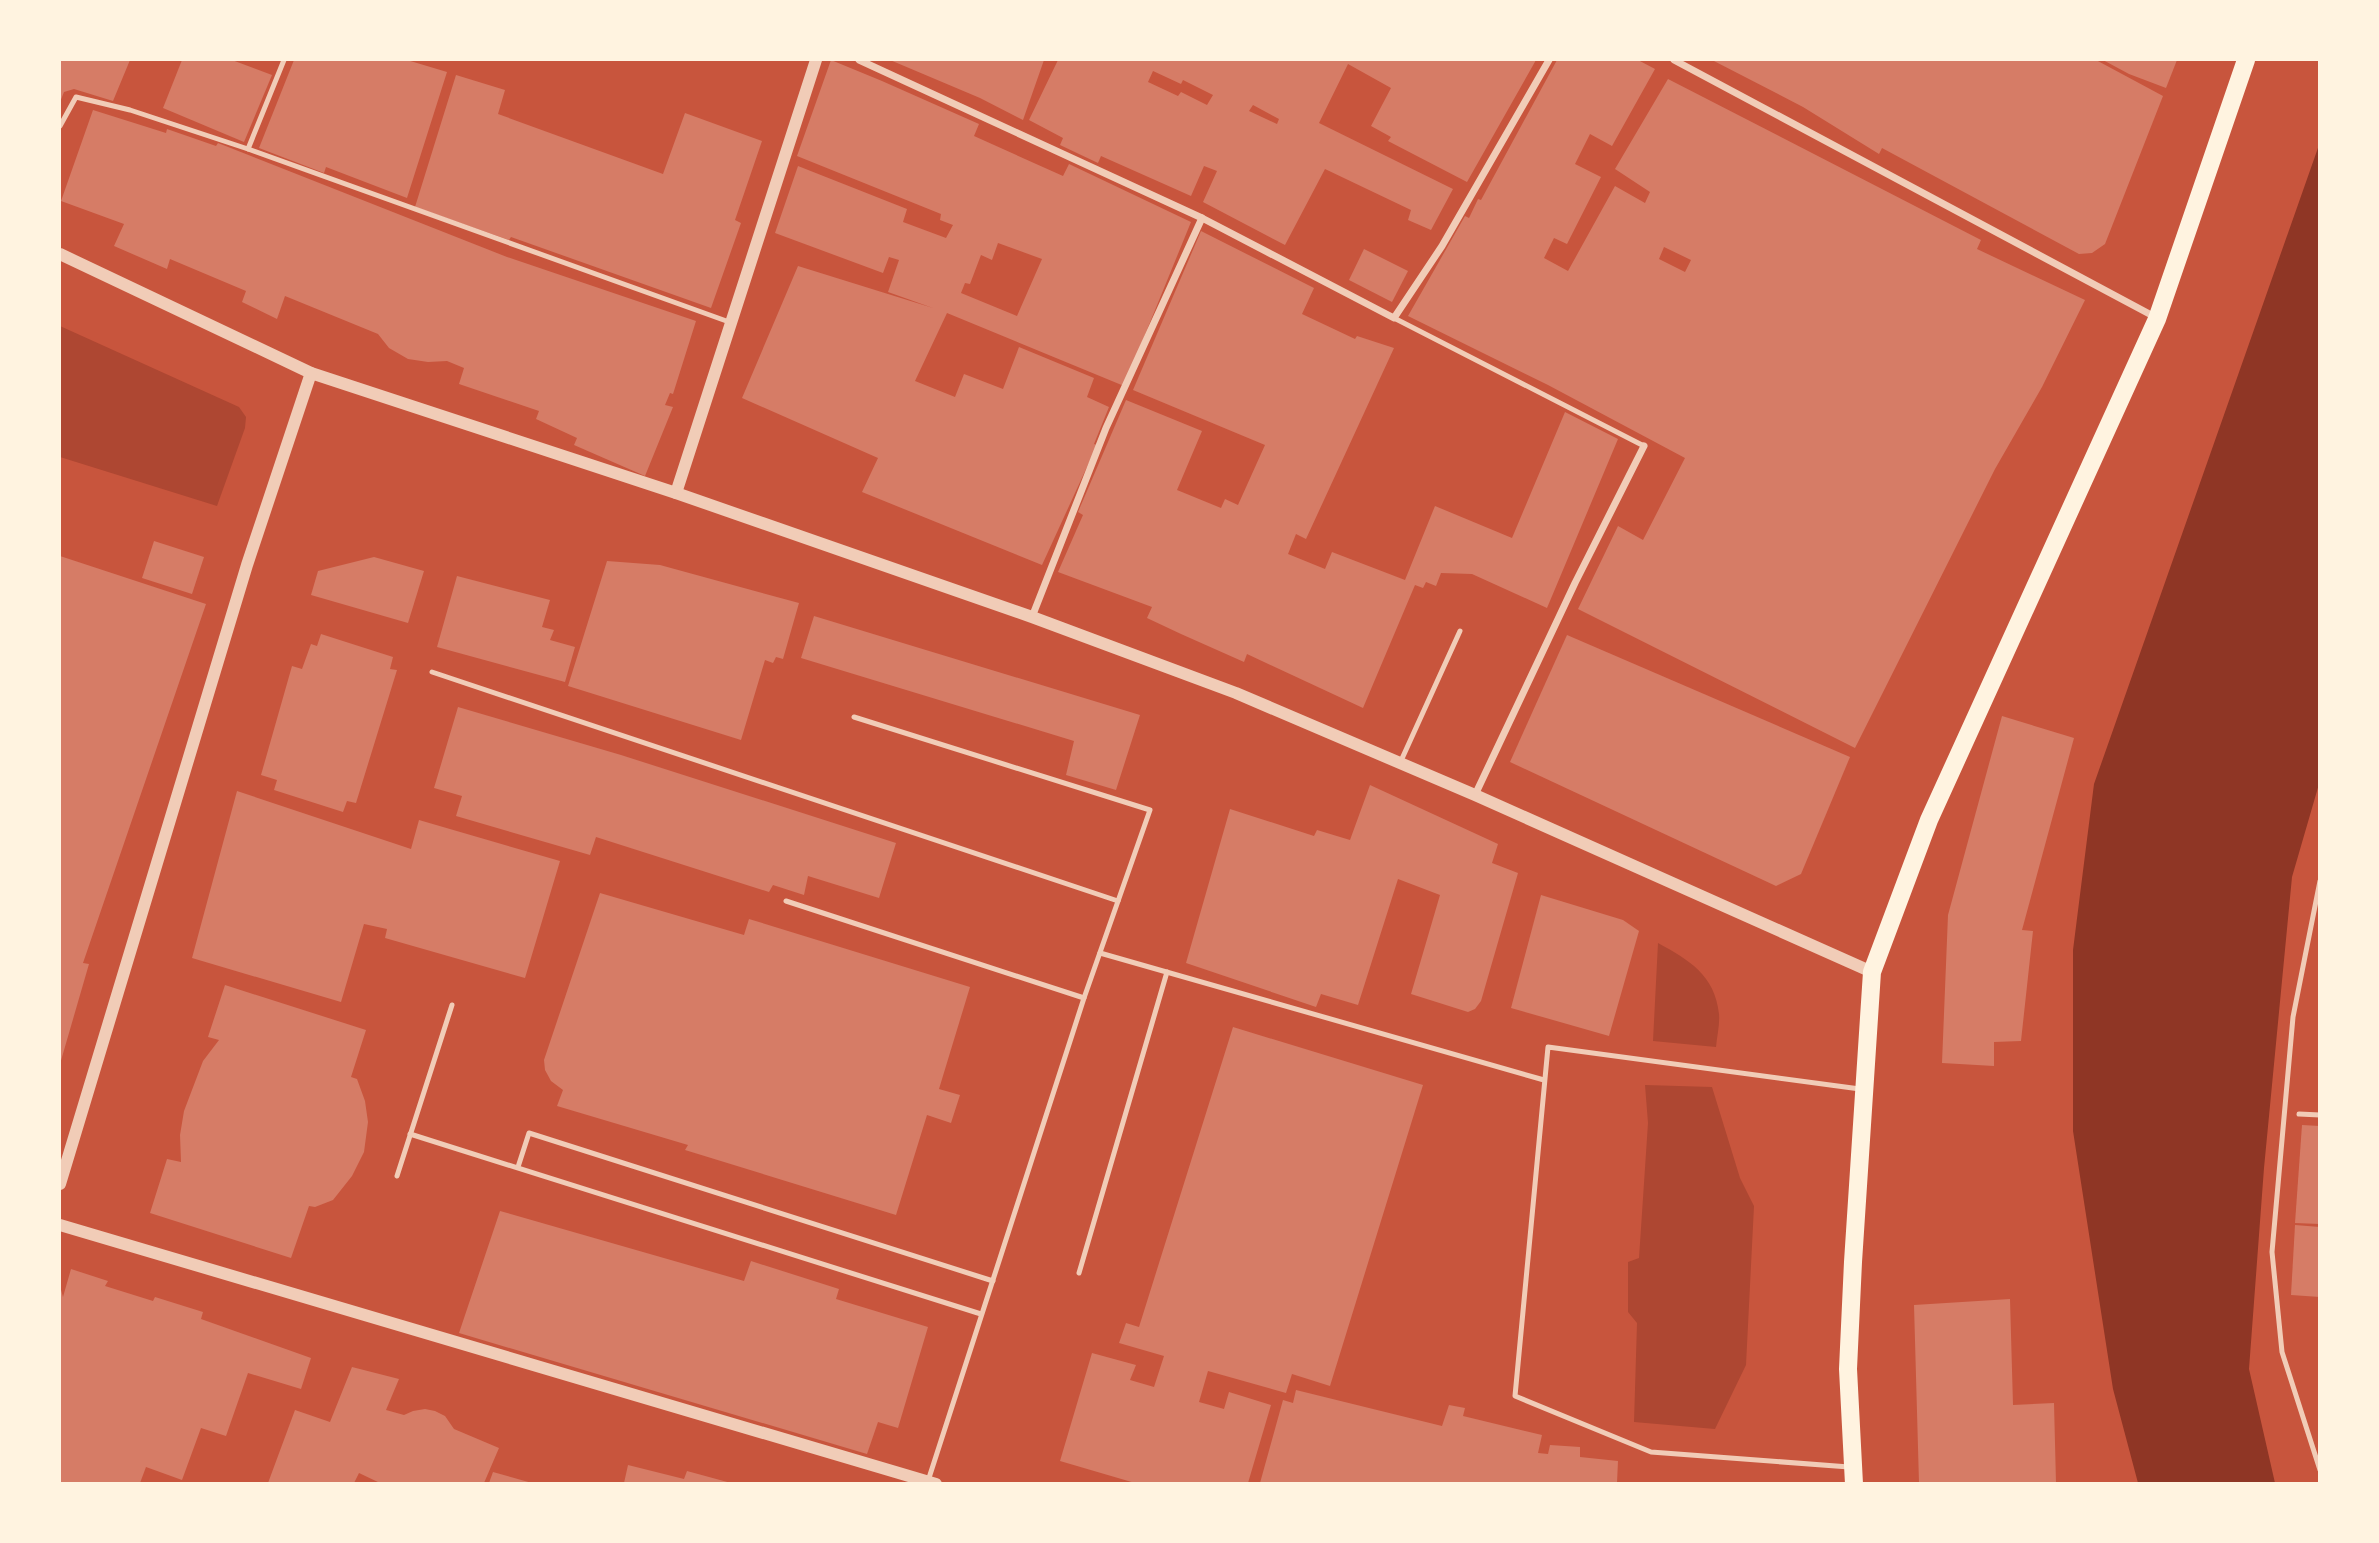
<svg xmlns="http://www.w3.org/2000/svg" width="2379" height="1543" font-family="'Fira Sans Condensed',sans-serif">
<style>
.green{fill:#ae4732}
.water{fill:#8f3625}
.building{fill:#d67c66;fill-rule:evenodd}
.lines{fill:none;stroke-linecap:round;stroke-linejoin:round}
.service{stroke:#f1ccb7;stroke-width:5}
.minor{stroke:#f1ccb7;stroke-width:7}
.tertiary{stroke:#f1ccb7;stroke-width:12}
.primary{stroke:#fff3e0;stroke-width:18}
</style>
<rect width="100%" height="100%" fill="#c8553d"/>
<!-- green -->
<g class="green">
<polygon points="60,326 239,407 246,417 245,428 217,506 60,457"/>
<path d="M1658,943C1689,960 1715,975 1719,1014C1720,1024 1717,1036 1716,1047L1653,1041Z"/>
<polygon points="1645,1085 1712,1087 1740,1178 1754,1206 1746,1365 1715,1429 1634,1422 1637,1323 1628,1312 1628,1262 1639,1258 1648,1123"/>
</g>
<!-- water -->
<polygon class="water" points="2319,145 2319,784 2292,877 2264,1168 2249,1369 2275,1483 2138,1483 2113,1389 2073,1131 2073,950 2094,784"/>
<!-- building -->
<g class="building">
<polygon points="60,60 130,60 113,101 74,89 64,92 60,102"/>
<polygon points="182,60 232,60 272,75 244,142 163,108"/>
<polygon points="294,60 407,60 447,72 407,198 326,167 324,173 259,148"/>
<path d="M831,60L882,81L979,124L974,136L1063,176L1069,164L1191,222L1124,386L947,313L915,381L955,397L964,374L1003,389L1019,347L1094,378L1087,397L1109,407L1094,444L1097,445L1042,565L862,492L878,458L742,398L798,266L933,308L888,292L899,260L889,257L883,273L775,233L798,166L907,209L903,222L946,238L953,225L940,220L941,214L797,156ZM998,243L1042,259L1017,316L961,293L965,283L970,284L981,255L992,260Z"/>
<polygon points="890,60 1044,60 1023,120 980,98"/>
<path d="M1058,60H1536L1467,182L1388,141L1391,137L1371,126L1391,88L1348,64L1319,123L1453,189L1431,230L1408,220L1411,210L1325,169L1285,245L1203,202L1217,171L1204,166L1191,196L1101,156L1098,163L1060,145L1063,138L1029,120ZM1153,71L1181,84L1183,80L1213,95L1207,105L1181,92L1178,96L1148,82ZM1253,105L1279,119L1277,124L1249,111Z"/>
<path d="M1557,60H1638L1655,69L1612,146L1590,134L1575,164L1601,177L1567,244L1554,238L1544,258L1568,271L1615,186L1645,203L1650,192L1615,169L1668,79L1981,240L1977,249L2085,300L2042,387L1995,469L1855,748L1578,609L1618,526L1643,540L1685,458L1548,385L1408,316L1465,216L1469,218L1478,199L1481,200ZM1664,247L1691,260L1685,272L1659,259Z"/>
<polygon points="1712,60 2096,60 2163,96 2105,244 2092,253 2079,254 1882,148 1879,154 1803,107"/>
<polygon points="2103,60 2177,60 2166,88 2129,74"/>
<polygon points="456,75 505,90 498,114 663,174 685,113 762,141 735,220 741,223 711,308 511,237 509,240 415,207"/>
<polygon points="93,110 166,133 167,129 216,146 218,143 507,257 696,321 673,394 670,393 665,405 673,407 645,476 574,445 577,438 536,419 539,411 459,384 464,368 447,361 428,362 408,359 389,348 378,334 285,296 277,319 242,302 246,291 170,259 167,269 114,246 124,224 61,201"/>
<polygon points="1201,231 1314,288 1302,314 1355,339 1357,336 1394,348 1306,539 1296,534 1288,554 1325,569 1332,552 1405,580 1435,506 1512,538 1565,412 1618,439 1547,608 1472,574 1441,573 1436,586 1426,582 1423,588 1415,585 1363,708 1247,654 1244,662 1181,634 1147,618 1152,607 1058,572 1083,515 1078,512 1126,400 1202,431 1177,490 1221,508 1225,499 1238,505 1265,445 1133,390"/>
<polygon points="1364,249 1408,271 1392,302 1349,280"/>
<polygon points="154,541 204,557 192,594 142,578"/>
<polygon points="60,556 206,604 83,963 89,964 60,1064"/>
<polygon points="374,557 424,571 408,623 311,595 318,571"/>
<polygon points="607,561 660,565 799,603 783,659 776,657 773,663 765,660 741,740 568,686"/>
<polygon points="457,576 550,600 542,627 554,630 550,640 575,647 565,682 437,647"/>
<polygon points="814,616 1140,715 1116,790 1066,775 1074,741 801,658"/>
<polygon points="321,634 393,657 390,669 397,670 356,803 347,801 343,812 274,790 277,780 261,775 292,666 302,669 311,644 317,646"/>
<polygon points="1567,635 1850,757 1801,874 1776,886 1510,762"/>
<polygon points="458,707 621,755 896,843 879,898 808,876 804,895 773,885 769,892 596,837 590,855 456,816 462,796 434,788"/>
<polygon points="2002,716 2074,738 2022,930 2033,931 2021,1041 1994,1042 1994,1066 1942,1063 1948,915"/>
<polygon points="1370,785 1498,844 1492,863 1518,873 1481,1001 1475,1009 1468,1012 1411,994 1440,895 1398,879 1358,1005 1321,994 1316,1007 1186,963 1230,809 1314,836 1317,830 1350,840"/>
<polygon points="237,791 411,849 419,820 560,861 525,978 385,938 387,929 364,924 341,1002 192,958"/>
<polygon points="600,893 744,935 749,919 970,987 939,1089 960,1095 951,1123 927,1115 896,1215 685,1150 688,1145 557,1106 563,1090 551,1081 545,1070 544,1060"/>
<polygon points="1541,895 1623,920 1639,931 1609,1036 1511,1008"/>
<polygon points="225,985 366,1030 351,1077 357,1079 365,1101 368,1122 364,1152 352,1176 333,1200 315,1207 309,1206 291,1258 150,1213 167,1159 181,1162 180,1135 184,1111 203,1061 219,1040 208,1037"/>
<polygon points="1233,1027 1423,1085 1330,1386 1292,1374 1286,1393 1208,1371 1199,1402 1224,1409 1229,1392 1271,1405 1248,1483 1135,1483 1060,1461 1092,1353 1136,1365 1130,1380 1154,1387 1164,1356 1119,1343 1126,1323 1139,1327"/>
<polygon points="2302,1125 2320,1126 2320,1224 2295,1223"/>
<polygon points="500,1211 744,1281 751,1261 839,1289 836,1299 928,1327 898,1428 878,1422 867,1454 459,1333"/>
<polygon points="2295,1225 2320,1227 2320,1297 2291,1295"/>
<polygon points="71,1269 108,1281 105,1286 153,1301 155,1297 203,1312 201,1319 311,1358 301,1389 248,1373 226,1436 201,1428 182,1480 146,1467 140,1483 60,1483 60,1286 63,1297"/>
<polygon points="2010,1299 2013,1405 2054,1403 2056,1483 1919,1483 1914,1305"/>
<polygon points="352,1367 399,1379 386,1410 404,1415 413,1411 425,1409 435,1411 445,1416 454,1429 499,1448 484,1483 380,1483 359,1473 354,1483 268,1483 295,1410 330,1422"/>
<polygon points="1296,1390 1442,1426 1449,1405 1465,1408 1463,1416 1542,1435 1538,1453 1548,1454 1550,1445 1580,1447 1580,1457 1618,1461 1617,1483 1260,1483 1283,1400 1293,1403"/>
<polygon points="628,1465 684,1479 687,1471 731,1483 624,1483"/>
<polygon points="493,1472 532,1483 489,1483"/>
</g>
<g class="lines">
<!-- service -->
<g class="service">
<polyline points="60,126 76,97 130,110 248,149 284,60"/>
<polyline points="248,149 732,323"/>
<polyline points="1394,318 1644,446"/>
<polyline points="432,672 1118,901"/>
<polyline points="854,717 1150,810 1084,998 928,1481"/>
<polyline points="1400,763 1460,631"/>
<polyline points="2320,881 2293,1017 2272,1252 2282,1352 2320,1470"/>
<polyline points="786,901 1084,998"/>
<polyline points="1100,953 1544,1080"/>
<polyline points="2299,1114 2320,1115"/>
<polyline points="410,1134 981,1314"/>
<polyline points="518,1167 529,1133 993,1281"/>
<polyline points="397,1176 452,1005"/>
<polyline points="1079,1273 1167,972"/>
<polyline points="1849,1467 1651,1452 1515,1396 1548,1047 1860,1089"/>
</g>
<!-- minor -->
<g class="minor">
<polyline points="859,60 1202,218 1394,318 1442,246 1549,60"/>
<polyline points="1674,60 2157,318"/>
<polyline points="1032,617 1106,428 1202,218"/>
<polyline points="1475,795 1575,583 1644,446"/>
</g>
<!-- tertiary -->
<g class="tertiary">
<polyline points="60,254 311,373 676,493 1032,617 1236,693 1475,795 1872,972"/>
<polyline points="676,493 816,60"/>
<polyline points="60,1184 247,565 311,373"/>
<polyline points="60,1225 936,1484"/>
</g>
<!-- primary -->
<polyline class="primary" points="1854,1484 1848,1369 1853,1262 1872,972 1929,820 2157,319 2246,60"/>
</g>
<!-- border -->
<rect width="2379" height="1543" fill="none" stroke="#fff3e0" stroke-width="122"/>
</svg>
